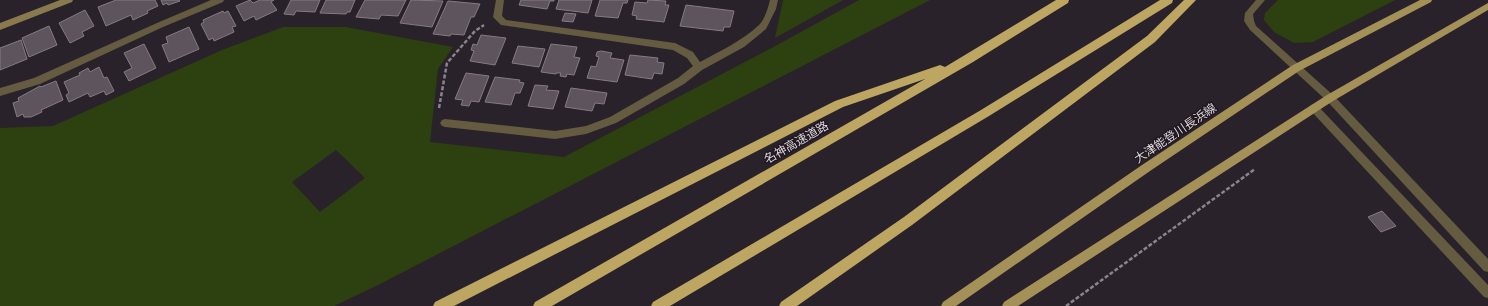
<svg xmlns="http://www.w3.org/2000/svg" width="1488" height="306" font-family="Quicksand,'Noto Sans JP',sans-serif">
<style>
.green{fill:#2c4010;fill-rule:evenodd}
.building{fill:#5d545e;stroke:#857a85}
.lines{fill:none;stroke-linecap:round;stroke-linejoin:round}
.path{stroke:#8b848b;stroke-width:2.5;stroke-dasharray:4 2;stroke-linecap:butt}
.lane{fill:#645b41;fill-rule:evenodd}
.street{fill:#645b41;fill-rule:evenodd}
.secondary{fill:#887a4e;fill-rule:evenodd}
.primary{fill:#a49158;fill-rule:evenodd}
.highway{fill:#bda661;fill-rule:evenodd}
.labels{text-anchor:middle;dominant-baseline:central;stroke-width:3;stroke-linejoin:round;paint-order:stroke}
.street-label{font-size:12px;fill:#ddd7dd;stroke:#211821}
</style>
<rect width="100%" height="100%" fill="#2a222a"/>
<!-- green -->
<g class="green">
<polygon points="783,0 843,0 775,38"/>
<path d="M859,0H930L378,285L334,306H0V128L53,126L222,50L283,27H346L453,47L438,69L430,142L564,157L779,44ZM336,150L365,178L320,212L292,182Z"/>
<polygon points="1278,0 1395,0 1313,42 1294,43 1274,32 1264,20 1265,13"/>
</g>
<!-- building -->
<g class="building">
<polygon points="116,0 155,0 158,6 147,11 148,13 133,20 131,15 106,26 98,7"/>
<polygon points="161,0 179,0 180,1 168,5 167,3 163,5"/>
<polygon points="250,0 253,3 260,0 274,0 271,2 277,10 256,20 254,16 244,21 236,6"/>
<polygon points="291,0 320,0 315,12 296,11 294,15 284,14"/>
<polygon points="326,0 355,0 350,12 347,12 346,14 320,13"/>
<polygon points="365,0 406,0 398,16 381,15 379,19 356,17"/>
<polygon points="411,0 443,1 432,27 400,23"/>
<polygon points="521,0 554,0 554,1 550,1 547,9 519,5"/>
<polygon points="559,0 592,0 588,13 556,9"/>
<polygon points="600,0 628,0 627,3 623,3 618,18 595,16"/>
<polygon points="648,0 666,1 665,5 669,5 664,22 636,19 637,16 632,15 635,2 647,3"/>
<polygon points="448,1 480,4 474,17 471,17 464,35 451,34 450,36 433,34"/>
<polygon points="686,5 734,11 730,27 724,27 723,31 680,26"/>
<polygon points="85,10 94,26 82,32 84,36 70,43 59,23"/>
<polygon points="223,11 224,13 228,11 236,26 232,27 234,32 214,41 213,38 209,40 201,24 204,22 203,20"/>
<polygon points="565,13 576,14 573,22 562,21"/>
<polygon points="49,26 57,45 29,57 22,38"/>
<polygon points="189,27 199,49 169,62 162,45 168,43 166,37"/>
<polygon points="481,35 506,38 495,65 470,61 474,51 471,50 473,44 477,45"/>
<polygon points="21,40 27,59 0,70 0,48"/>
<polygon points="144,44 156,68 129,81 124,72 132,68 124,53"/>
<polygon points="551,44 577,47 574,57 580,58 574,75 567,74 566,77 560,76 561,73 556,73 556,74 541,72"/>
<polygon points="518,46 545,49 539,67 512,63"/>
<polygon points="601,51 612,53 610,58 624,60 617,82 587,78 591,66 596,67 599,57 596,56 597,52"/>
<polygon points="630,55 658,58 657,62 664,63 662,74 654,73 652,79 625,75"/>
<polygon points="99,67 104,78 107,77 114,91 106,95 104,91 90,97 88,93 69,102 66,95 69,93 64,82 80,75 79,73 88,68 90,72"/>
<polygon points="466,73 489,76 479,102 471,101 469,106 461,105 463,100 455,99"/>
<polygon points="495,77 520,80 519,82 524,83 520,93 515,93 511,105 485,102"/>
<polygon points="56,81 63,100 41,110 42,112 31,117 24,117 23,114 17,117 13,103 19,101 18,98 40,86 41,87"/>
<polygon points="535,85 548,86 546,90 559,91 553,109 528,106"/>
<polygon points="571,88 607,93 604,104 595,103 592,111 565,107"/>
<polygon points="1382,211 1396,226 1381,232 1368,217"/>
</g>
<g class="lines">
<!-- path -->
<g class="path">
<polyline points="439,108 447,63 475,31 484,25"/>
<polyline points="1066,306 1255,169"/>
</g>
<!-- lane -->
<g class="lane">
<polygon points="1330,94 1333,95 1488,259 1488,272 1484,271 1327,101 1325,98 1327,95"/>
<polygon points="1314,104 1317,105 1488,285 1488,298 1484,297 1311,111 1309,108 1311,105"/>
</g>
<!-- street -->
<g class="street">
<polygon points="211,0 224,0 223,2 163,27 40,84 0,96 0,88 34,78 157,23"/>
<path d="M496,0H504L502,16L506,20L675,43L693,52L700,62C720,51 742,41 759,25C765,19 768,8 770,0H778L776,9L766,29L744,47L702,70L684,84L616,123L586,134L555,139L445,127L442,126L440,123L442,120L445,119L555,131L586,126L610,117L678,78L693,66L687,58L673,50L501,25L493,17Z"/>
<polygon points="1256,0 1265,0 1253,14 1254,21 1256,26 1333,95 1335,98 1333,101 1327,101 1250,30 1244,21 1245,13"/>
</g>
<!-- secondary -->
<polygon class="secondary" points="60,0 73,0 72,2 0,30 0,23"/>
<!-- primary -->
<g class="primary">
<polygon points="1420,0 1432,0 1431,2 1299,71 1150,171 956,306 941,306 943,302 1142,165 1293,65"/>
<polygon points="1488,3 1488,10 1333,101 1018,306 1002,306 1004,302 1327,95"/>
</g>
<!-- highway -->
<g class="highway">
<polygon points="1056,0 1069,0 1068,3 973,62 552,306 533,306 535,302 925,79 843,107 454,306 433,306 435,302 835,101 940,65 945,67"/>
<polygon points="1160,0 1173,0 1172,3 989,116 670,306 651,306 653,302 981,110"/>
<polygon points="1184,0 1196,0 1155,42 912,225 797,306 779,306 781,302 904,217 1147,36"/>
</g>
</g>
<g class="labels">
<!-- street labels -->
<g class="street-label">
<text transform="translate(1175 133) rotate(-34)">大津能登川長浜線</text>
<text transform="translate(796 142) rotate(-30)">名神高速道路</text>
</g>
</g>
</svg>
